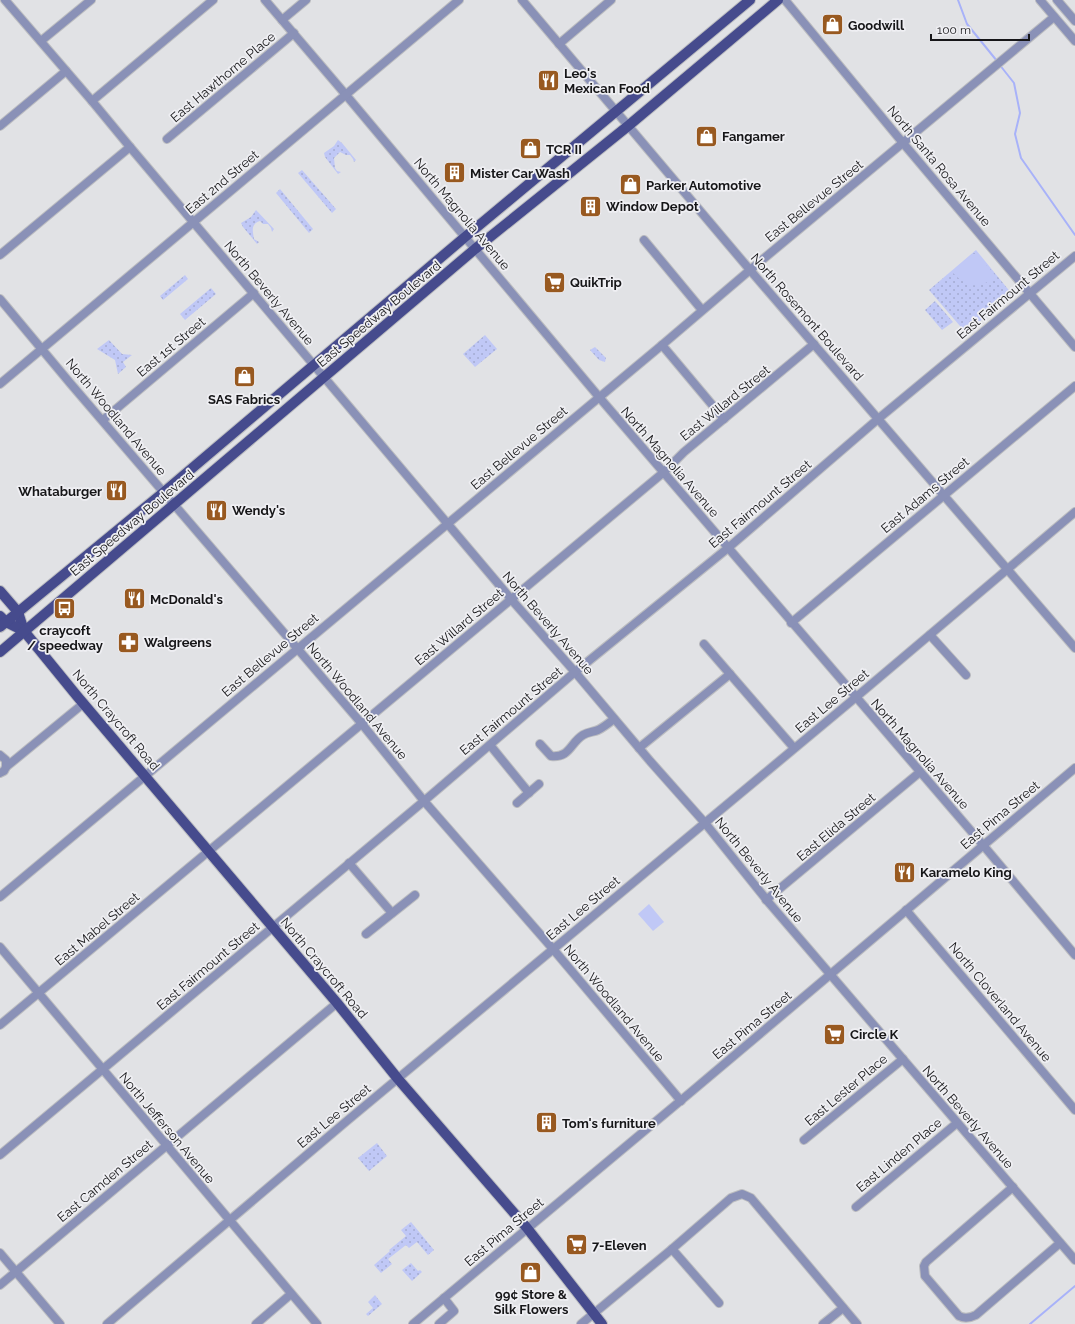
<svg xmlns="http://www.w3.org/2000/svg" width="1075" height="1324" font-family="Raleway,sans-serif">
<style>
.grass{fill:url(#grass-dots)}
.pitch{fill:#c0c8f6}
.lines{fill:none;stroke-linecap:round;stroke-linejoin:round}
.stream{stroke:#a8b2f9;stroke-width:2}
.minor-casing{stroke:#bcbdc0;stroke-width:10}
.major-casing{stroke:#bcbdc0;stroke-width:12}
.minor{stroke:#8a91b7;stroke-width:8}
.major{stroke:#464b8d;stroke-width:10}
.labels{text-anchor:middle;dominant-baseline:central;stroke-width:3.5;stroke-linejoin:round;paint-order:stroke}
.poi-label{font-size:13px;font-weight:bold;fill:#161618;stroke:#efeff3;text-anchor:start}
.street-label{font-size:13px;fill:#161618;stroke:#efeff3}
</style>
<defs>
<pattern id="grass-dots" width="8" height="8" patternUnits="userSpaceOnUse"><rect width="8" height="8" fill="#c0c8f6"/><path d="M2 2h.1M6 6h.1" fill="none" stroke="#a4abd2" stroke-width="1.8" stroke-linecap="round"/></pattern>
</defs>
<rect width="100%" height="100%" fill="#e1e2e5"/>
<!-- grass -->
<g class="grass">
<polygon points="338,140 342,143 356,160 354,162 353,159 350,155 346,155 340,152 334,158 335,168 337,171 341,172 338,174 325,157 324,153 334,146"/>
<polygon points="302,170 336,209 332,213 298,173"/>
<polygon points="280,189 313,229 309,233 276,193"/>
<path d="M256,210L274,229L272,232L271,228L268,224H263L260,221C250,224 253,232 254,239L259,242L257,244L243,227L241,223L251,217Z"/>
<polygon points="976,250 1012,294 966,333 929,290"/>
<polygon points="185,275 188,279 163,300 160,296"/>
<polygon points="211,288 216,294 185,320 180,314"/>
<polygon points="935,301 953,322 942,330 925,310"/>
<polygon points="485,335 497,349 475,367 463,354"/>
<polygon points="109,340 122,354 132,355 123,362 126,367 118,374 115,360 97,349"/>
<polygon points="595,347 606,358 605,362 599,360 590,350"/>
<polygon points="377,1143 387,1156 369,1171 358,1158"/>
<polygon points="411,1222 434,1250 428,1255 417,1242 409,1248 406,1245 388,1259 392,1264 381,1273 374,1265 390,1251 389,1250 406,1236 401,1230"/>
<polygon points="411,1263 418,1271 420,1270 422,1272 412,1281 402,1270"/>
<polygon points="375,1295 382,1304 368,1316 366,1314 373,1308 368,1302"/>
</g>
<!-- pitch -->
<g class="pitch">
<path d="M972,254H977L996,276C979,290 967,288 952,272Z"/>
<polygon points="649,904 664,922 653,931 638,914"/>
</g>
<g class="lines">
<!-- stream -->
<g class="stream">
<polyline points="958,0 967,24 997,61"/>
<polyline points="999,64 1014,83 1020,113 1015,134 1021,158 1075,235"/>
<polyline points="1030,1324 1075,1286"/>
</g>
<defs>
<g id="minor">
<polyline points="5,0 92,101 130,147 511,599 575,672 650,761 705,823 770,904 1075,1260"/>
<polyline points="265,0 346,95 599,397 983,845 1075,955"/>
<polyline points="522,0 750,270 1075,648"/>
<polyline points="785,0 903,143 1075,347"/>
<polyline points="1040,0 1075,41"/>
<polyline points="1057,0 1075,21"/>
<polyline points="282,20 306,0"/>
<polyline points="41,41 91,0"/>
<polyline points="559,44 611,0"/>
<polyline points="92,101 213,0"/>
<polyline points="0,126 66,71"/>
<polyline points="167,139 294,33"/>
<polyline points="644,240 702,310"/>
<polyline points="0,255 130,147"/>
<polyline points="0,299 70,383 362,724 424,801 553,949 681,1101"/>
<polyline points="662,345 724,419"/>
<polyline points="0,384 459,0"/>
<polyline points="103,420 254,293"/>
<polyline points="791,623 1075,386"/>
<polyline points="930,635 966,675"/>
<polyline points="704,644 794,748"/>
<path d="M540,744L551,756C570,758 570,743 583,735C588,732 593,732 598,730C604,727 609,723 614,719"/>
<polyline points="490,745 529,793"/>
<polyline points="639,748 730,674"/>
<polyline points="0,755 6,760 6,767"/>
<polyline points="0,773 4,771 6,767 84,703"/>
<polyline points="517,803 539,784"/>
<polyline points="349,863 392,913"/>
<polyline points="0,897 662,345 750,270 1054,17"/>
<polyline points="766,900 920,772"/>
<polyline points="906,910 1075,1110"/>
<polyline points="366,934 415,895"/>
<polyline points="0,947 317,1324"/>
<polyline points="0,1025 664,472 684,452 814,344"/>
<polyline points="804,1140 903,1059"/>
<polyline points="0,1155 424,801 575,672 728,548 878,419 1075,256"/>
<path d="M1013,1187L926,1262L924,1266L925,1276L959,1316C965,1319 970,1318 976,1315L1060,1243"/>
<polyline points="856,1207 957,1123"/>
<polyline points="672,1249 719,1303"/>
<polyline points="0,1253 60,1324"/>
<polyline points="0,1285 337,1003"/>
<polyline points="107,1324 348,1120 855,698 1075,512"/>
<polyline points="256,1324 291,1294"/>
<polyline points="413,1324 691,1092 1075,768"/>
<polyline points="439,1324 454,1311 444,1298"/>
<polyline points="581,1324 672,1249 731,1198 742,1194 751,1198 857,1324"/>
<polyline points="823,1324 843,1308"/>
</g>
<g id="major">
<polyline points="0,591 18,612 24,631 77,696 337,1003 398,1079 527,1228 602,1324"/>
<polyline points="0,616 6,622 24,631"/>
<polyline points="0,627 164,492 465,237 750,0"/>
<polyline points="0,652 475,249 628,126 778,0"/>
</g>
</defs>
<!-- minor casing -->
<use href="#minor" class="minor-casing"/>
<!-- major casing -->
<use href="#major" class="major-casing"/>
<!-- minor -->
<use href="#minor" class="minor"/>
<!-- major -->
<use href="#major" class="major"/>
</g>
<!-- icons -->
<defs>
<symbol id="shop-square" viewBox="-11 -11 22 22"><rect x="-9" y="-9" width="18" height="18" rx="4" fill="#985920" stroke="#efeff3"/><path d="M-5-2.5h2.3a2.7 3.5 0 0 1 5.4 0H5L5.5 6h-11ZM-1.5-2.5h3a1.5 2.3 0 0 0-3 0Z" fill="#fff"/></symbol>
<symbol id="restaurant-square" viewBox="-11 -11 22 22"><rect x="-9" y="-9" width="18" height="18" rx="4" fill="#985920" stroke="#efeff3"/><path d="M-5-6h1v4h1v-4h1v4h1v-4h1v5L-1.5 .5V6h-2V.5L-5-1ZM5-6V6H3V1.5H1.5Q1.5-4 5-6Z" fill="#fff"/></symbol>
<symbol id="building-square" viewBox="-11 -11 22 22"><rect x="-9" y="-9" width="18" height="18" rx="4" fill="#985920" stroke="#efeff3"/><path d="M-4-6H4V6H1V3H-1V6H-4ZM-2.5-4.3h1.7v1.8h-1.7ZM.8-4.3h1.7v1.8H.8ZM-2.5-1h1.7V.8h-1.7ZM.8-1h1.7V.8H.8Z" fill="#fff"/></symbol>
<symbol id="supermarket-square" viewBox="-11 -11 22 22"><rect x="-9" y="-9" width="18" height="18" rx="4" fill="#985920" stroke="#efeff3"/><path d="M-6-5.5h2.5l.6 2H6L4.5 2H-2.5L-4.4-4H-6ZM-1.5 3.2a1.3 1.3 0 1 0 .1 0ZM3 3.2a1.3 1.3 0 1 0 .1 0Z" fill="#fff"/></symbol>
<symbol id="bus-square" viewBox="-11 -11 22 22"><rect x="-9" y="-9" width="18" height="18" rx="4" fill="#985920" stroke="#efeff3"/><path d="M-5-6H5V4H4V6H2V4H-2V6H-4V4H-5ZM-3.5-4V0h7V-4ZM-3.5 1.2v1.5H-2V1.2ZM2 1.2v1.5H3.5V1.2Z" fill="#fff"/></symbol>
<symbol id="pharmacy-square" viewBox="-11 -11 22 22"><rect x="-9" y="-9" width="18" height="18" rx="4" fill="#985920" stroke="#efeff3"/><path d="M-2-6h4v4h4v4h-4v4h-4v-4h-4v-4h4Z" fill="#fff"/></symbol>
</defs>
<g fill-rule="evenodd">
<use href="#shop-square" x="820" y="12" width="25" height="25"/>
<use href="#restaurant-square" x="536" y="68" width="25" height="25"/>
<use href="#shop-square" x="694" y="124" width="25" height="25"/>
<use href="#shop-square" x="518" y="136" width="25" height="25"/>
<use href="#building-square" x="442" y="160" width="25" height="25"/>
<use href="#shop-square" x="618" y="172" width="25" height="25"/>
<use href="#building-square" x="578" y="194" width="25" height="25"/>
<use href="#supermarket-square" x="542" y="270" width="25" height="25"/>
<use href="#shop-square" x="232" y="364" width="25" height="25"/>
<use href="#restaurant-square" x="104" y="478" width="25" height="25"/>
<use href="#restaurant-square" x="204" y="498" width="25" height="25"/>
<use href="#restaurant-square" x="122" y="586" width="25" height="25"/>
<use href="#bus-square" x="52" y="596" width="25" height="25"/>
<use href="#pharmacy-square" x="116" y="630" width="25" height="25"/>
<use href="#restaurant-square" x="892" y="860" width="25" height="25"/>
<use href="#supermarket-square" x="822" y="1022" width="25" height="25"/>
<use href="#building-square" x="534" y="1110" width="25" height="25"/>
<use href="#supermarket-square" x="564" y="1232" width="25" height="25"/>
<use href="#shop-square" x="518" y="1260" width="25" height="25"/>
</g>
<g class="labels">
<!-- poi labels -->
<g class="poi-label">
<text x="848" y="25">Goodwill</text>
<text x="564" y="73">Leo's<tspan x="564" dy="15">Mexican Food</tspan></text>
<text x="722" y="136">Fangamer</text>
<text x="546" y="149">TCR II</text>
<text x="470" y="173">Mister Car Wash</text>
<text x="646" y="185">Parker Automotive</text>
<text x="606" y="206">Window Depot</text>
<text x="570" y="282">QuikTrip</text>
<text x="244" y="399" text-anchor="middle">SAS Fabrics</text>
<text x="102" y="491" text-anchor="end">Whataburger</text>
<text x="232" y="510">Wendy's</text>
<text x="150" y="599">McDonald's</text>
<text x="65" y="630" text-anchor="middle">craycoft<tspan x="65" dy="15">/ speedway</tspan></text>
<text x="144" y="642">Walgreens</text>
<text x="920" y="872">Karamelo King</text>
<text x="850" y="1034">Circle K</text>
<text x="562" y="1123">Tom's furniture</text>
<text x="592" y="1245">7-Eleven</text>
<text x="531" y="1294" text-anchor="middle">99¢ Store &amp;<tspan x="531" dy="15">Silk Flowers</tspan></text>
</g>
<!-- street labels -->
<g class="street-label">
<text transform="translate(223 77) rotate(-40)">East Hawthorne Place</text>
<text transform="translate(939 166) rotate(50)">North Santa Rosa Avenue</text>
<text transform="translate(222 182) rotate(-40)">East 2nd Street</text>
<text transform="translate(814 201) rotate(-39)">East Bellevue Street</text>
<text transform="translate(462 214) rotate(50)">North Magnolia Avenue</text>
<text transform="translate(269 293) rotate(50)">North Beverly Avenue</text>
<text transform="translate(1008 295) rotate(-40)">East Fairmount Street</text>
<text transform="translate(379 314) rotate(-40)">East Speedway Boulevard</text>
<text transform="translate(807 317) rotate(49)">North Rosemont Boulevard</text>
<text transform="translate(171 347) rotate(-40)">East 1st Street</text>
<text transform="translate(725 403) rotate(-39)">East Willard Street</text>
<text transform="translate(116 417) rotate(50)">North Woodland Avenue</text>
<text transform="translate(519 448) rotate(-40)">East Bellevue Street</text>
<text transform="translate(670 462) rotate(49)">North Magnolia Avenue</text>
<text transform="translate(925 495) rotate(-40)">East Adams Street</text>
<text transform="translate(760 504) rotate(-40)">East Fairmount Street</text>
<text transform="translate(132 523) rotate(-40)">East Speedway Boulevard</text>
<text transform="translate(548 623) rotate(49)">North Beverly Avenue</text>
<text transform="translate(459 627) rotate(-40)">East Willard Street</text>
<text transform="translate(270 655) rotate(-40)">East Bellevue Street</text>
<text transform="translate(357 701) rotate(50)">North Woodland Avenue</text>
<text transform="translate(832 701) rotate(-40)">East Lee Street</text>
<text transform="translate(511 711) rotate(-40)">East Fairmount Street</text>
<text transform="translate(116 720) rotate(50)">North Craycroft Road</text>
<text transform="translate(920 754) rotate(49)">North Magnolia Avenue</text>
<text transform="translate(1000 815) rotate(-40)">East Pima Street</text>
<text transform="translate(836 827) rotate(-40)">East Elida Street</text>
<text transform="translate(759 870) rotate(51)">North Beverly Avenue</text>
<text transform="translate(583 908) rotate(-40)">East Lee Street</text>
<text transform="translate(97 929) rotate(-40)">East Mabel Street</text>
<text transform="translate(208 966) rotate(-40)">East Fairmount Street</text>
<text transform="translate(324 968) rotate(50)">North Craycroft Road</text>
<text transform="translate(1000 1002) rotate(50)">North Cloverland Avenue</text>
<text transform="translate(614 1003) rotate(50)">North Woodland Avenue</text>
<text transform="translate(752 1025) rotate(-40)">East Pima Street</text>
<text transform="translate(846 1090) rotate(-40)">East Lester Place</text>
<text transform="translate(334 1116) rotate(-40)">East Lee Street</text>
<text transform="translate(968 1117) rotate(49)">North Beverly Avenue</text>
<text transform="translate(167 1128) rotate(50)">North Jefferson Avenue</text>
<text transform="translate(899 1155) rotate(-40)">East Linden Place</text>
<text transform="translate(105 1181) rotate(-40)">East Camden Street</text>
<text transform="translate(504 1232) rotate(-40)">East Pima Street</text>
</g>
</g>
<!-- scale -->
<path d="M931 34v6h98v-6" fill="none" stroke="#161618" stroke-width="2"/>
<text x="937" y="34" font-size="12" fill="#161618" stroke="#efeff3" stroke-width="3" paint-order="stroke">100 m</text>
</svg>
